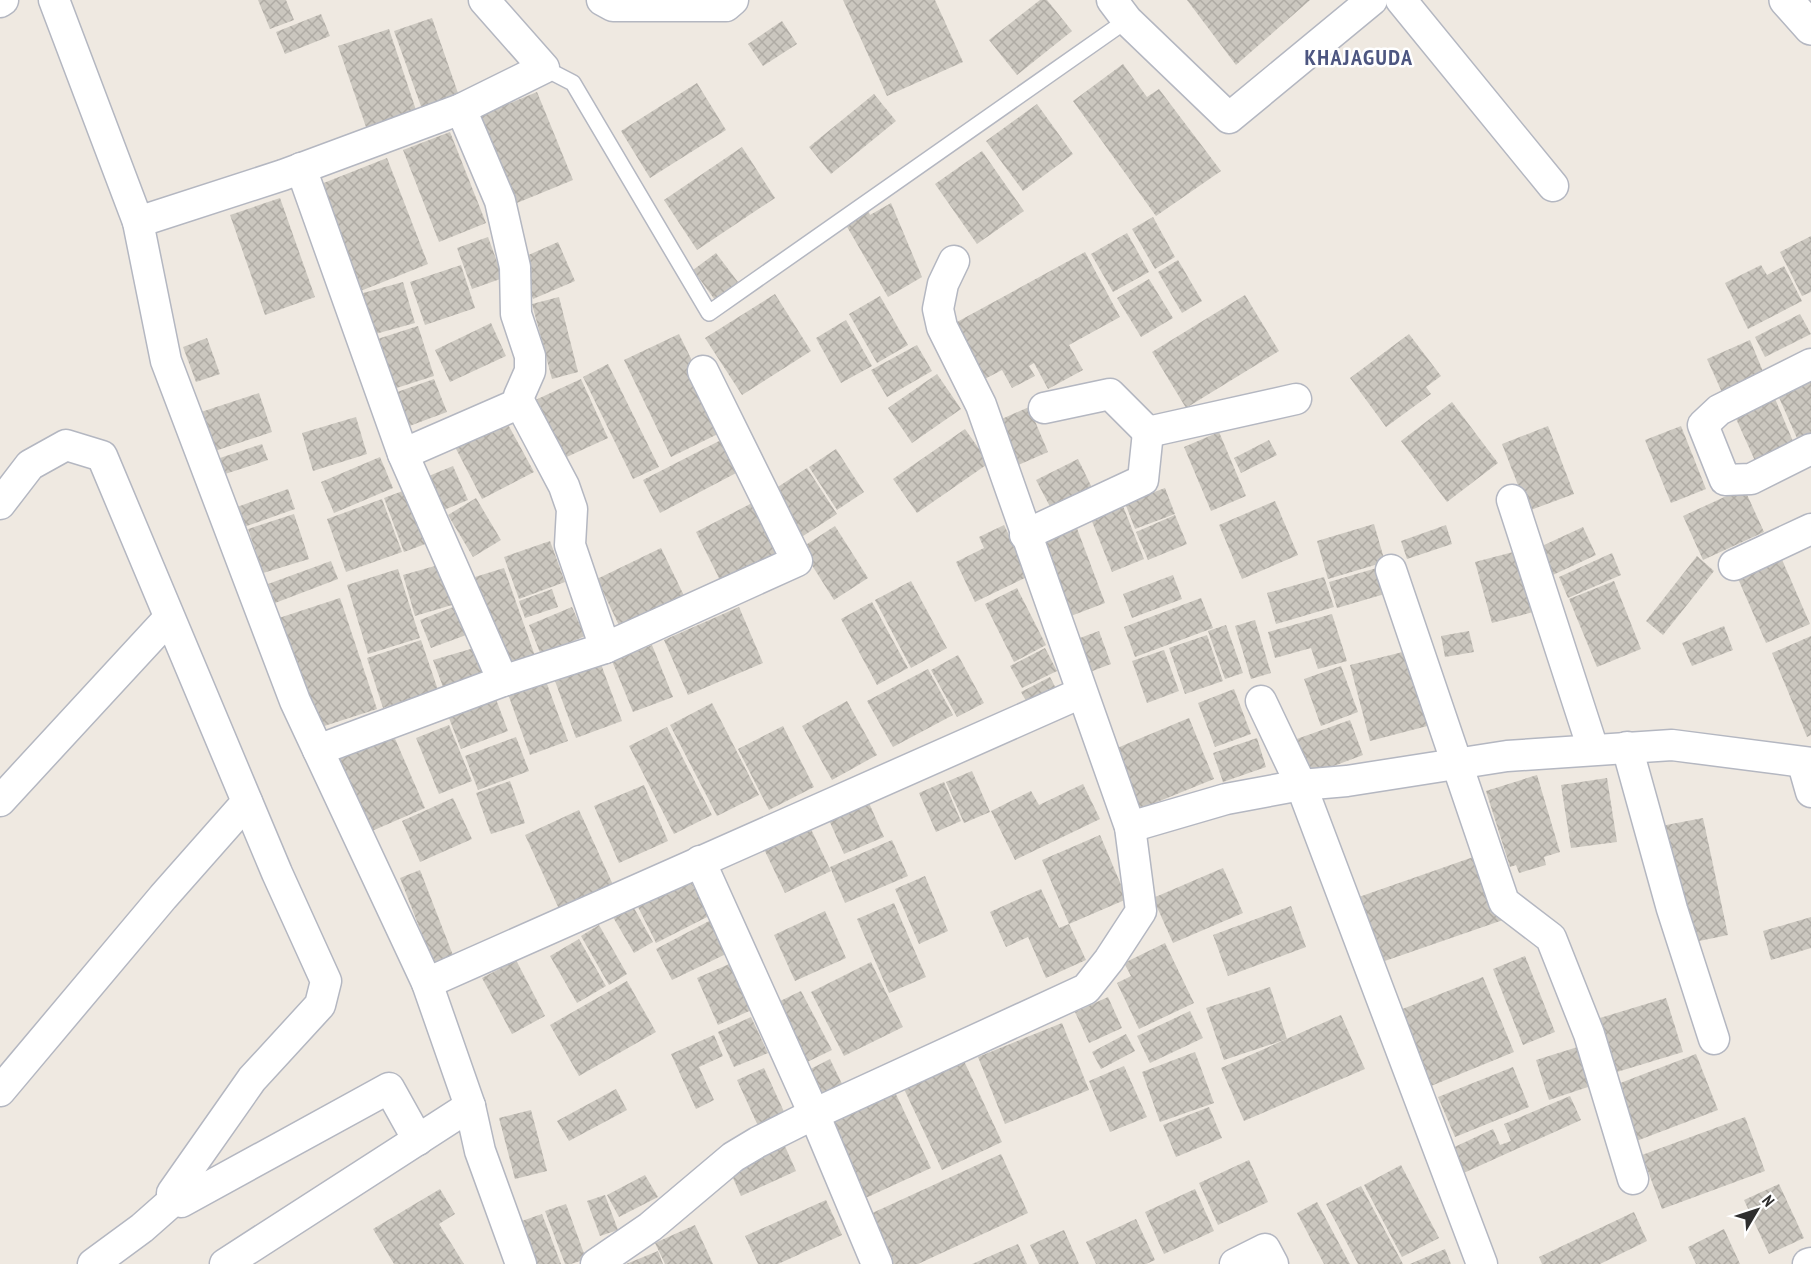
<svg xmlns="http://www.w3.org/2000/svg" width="1811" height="1264" font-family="'PT Sans Narrow',sans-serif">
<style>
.building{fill:url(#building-cross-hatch)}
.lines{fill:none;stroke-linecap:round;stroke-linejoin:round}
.service-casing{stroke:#b4b7c1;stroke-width:18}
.minor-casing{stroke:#b4b7c1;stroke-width:33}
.secondary-casing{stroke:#b4b7c1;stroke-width:36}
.service{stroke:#fff;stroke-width:15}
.minor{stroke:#fff;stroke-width:30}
.secondary{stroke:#fff;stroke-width:33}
.labels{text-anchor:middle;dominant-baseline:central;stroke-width:5;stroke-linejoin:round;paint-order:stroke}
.district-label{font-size:22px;font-weight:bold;letter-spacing:1.5px;fill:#4d5680;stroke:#fff}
</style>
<defs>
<pattern id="building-cross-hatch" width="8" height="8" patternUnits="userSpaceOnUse" patternTransform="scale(1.5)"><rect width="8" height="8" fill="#cbc7bf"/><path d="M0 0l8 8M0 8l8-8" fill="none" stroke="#afaba4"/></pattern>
</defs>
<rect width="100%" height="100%" fill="#efe9e1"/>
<!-- building -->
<g class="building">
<polygon points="258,0 286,0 294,20 270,29"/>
<polygon points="843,0 935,0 963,62 887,96"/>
<polygon points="1040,0 1047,0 1072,31 1017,75 989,40"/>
<polygon points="1187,0 1310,0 1236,65"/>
<polygon points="321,14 330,36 285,54 276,32"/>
<polygon points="432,18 459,96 422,109 394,31"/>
<polygon points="782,21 797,44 763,66 748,44"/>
<polygon points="389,29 416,110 366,127 338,46"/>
<polygon points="1123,64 1147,97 1159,89 1221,171 1156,216 1073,101"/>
<polygon points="697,83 726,130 650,178 621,131"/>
<polygon points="537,92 573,180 512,205 476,117"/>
<polygon points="874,94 896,121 831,174 809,147"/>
<polygon points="1037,104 1073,154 1023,191 986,141"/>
<polygon points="450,132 486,223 439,242 403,150"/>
<polygon points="742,147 775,198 697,250 664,200"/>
<polygon points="982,151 1024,211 977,244 935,184"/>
<polygon points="387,158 428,264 358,292 316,186"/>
<polygon points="280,198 315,297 265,315 230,215"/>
<polygon points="891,203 922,277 888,297 843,220 866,207 870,215"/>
<polygon points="1153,217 1175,257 1155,269 1132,229"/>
<polygon points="1127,233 1149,272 1113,292 1091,254"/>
<polygon points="1811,236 1811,292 1802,296 1780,252"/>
<polygon points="488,237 503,278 472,289 457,248"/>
<polygon points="558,242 575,281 533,299 517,260"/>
<polygon points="1085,252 1120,317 1069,345 1083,370 1048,389 1034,363 1029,366 1035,376 1012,388 1002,370 977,383 946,328"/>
<polygon points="716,253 738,282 715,300 693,270"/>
<polygon points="1178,260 1202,301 1182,313 1158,272"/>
<polygon points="461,265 475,308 425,325 410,282"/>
<polygon points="1761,265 1767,275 1784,266 1802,301 1748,329 1725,283"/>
<polygon points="1149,279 1173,318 1141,337 1117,298"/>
<polygon points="403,282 415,323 368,336 356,295"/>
<polygon points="775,294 811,351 742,395 705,338"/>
<polygon points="1245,295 1279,351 1186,408 1152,352"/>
<polygon points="880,296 908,345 877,363 849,314"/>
<polygon points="559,297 578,372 552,379 532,304"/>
<polygon points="1800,314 1811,334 1765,357 1755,337"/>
<polygon points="846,320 872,366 841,383 816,338"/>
<polygon points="491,323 506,356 450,382 435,350"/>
<polygon points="418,326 434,376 384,392 368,342"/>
<polygon points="679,334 726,430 671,457 624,360"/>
<polygon points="1409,334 1441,376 1426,387 1431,394 1386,427 1350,378"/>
<polygon points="207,338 220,374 196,382 183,347"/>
<polygon points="1750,340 1767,381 1725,399 1707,359"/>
<polygon points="917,345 932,371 887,397 871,370"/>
<polygon points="608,364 659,467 633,479 583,377"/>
<polygon points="937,374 961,409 912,443 888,408"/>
<polygon points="1811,378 1811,440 1800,445 1777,393"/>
<polygon points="434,379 447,412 396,431 383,397"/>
<polygon points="581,379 608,438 558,461 531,402"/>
<polygon points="259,393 272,432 212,452 198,413"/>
<polygon points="1773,394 1795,446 1756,463 1733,412"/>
<polygon points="1452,402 1498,463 1447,502 1401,441"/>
<polygon points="1029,407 1048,452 1014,467 995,422"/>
<polygon points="356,417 367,454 313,471 302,433"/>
<polygon points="505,419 534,472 482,499 454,445"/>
<polygon points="1548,426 1574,494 1528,511 1502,444"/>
<polygon points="1681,426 1706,489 1671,503 1645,440"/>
<polygon points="965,429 989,463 917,513 893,479"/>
<polygon points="1219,432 1246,496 1211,511 1184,447"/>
<polygon points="721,440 738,472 660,513 643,480"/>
<polygon points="1269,440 1277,455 1241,473 1234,458"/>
<polygon points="262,444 268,460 225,474 220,458"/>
<polygon points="836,449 864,492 837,510 809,467"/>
<polygon points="380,457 393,488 334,513 321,482"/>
<polygon points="1078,459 1097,498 1056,518 1036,480"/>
<polygon points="453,466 468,500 439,512 424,478"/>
<polygon points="807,468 837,514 797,540 767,494"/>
<polygon points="416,486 436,540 404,552 384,498"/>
<polygon points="1165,488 1175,514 1135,529 1125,503"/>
<polygon points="1744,488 1764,532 1703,560 1683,516"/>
<polygon points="288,489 295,509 244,527 237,507"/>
<polygon points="476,498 501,540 473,557 448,515"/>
<polygon points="382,499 402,552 346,572 327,519"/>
<polygon points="1275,501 1298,555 1242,579 1219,525"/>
<polygon points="754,502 781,556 723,586 696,532"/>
<polygon points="1123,506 1144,559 1112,572 1091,519"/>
<polygon points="294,514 309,559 263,573 248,529"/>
<polygon points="1175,515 1187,544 1148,560 1136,532"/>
<polygon points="1075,523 1105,603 1063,619 1033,539"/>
<polygon points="1374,524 1385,562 1328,579 1317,541"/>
<polygon points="1004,525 1029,576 975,602 956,562 984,548 979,537"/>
<polygon points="1446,525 1452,544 1407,559 1401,541"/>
<polygon points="835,526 868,578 834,600 801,548"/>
<polygon points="1583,527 1596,555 1542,580 1529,552"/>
<polygon points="550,541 565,582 519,599 504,557"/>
<polygon points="661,548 689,606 624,636 597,579"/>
<polygon points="1517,551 1533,612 1492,623 1475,562"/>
<polygon points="1612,553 1621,575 1568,598 1559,577"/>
<polygon points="1780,555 1810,624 1766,643 1736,574"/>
<polygon points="1697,556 1714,571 1663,635 1646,621"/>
<polygon points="331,561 338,579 275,603 268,584"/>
<polygon points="449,562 462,602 415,616 403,575"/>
<polygon points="1387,565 1395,591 1337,608 1329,582"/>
<polygon points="504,568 535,656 506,666 475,577"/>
<polygon points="398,569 420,638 368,654 347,585"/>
<polygon points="1173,575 1182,599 1132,618 1123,594"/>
<polygon points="1324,577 1334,607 1276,624 1267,593"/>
<polygon points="911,581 947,648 911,668 875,600"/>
<polygon points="1614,581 1641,649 1597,667 1569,599"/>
<polygon points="1017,588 1046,645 1014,662 985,604"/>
<polygon points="552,589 558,607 525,618 519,601"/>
<polygon points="340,598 377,709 315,729 279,618"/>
<polygon points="1201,598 1213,628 1135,657 1124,627"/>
<polygon points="466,602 477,631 431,648 420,620"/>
<polygon points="872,602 908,668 877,685 841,619"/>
<polygon points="572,607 585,636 541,655 529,625"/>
<polygon points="739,607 763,663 688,695 664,640"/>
<polygon points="1332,614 1347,661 1318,669 1311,648 1275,658 1268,632"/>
<polygon points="1255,620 1271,673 1251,679 1235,626"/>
<polygon points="1226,625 1243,673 1225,679 1208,631"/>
<polygon points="1724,626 1733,650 1692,666 1682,643"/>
<polygon points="1099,631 1111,664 1082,675 1069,642"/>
<polygon points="1469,631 1474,652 1445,657 1441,636"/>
<polygon points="1207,635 1223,681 1185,694 1169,648"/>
<polygon points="1811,636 1811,735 1807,737 1772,653"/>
<polygon points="421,640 438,690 383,708 367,658"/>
<polygon points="652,645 673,697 633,712 612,661"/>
<polygon points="481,646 494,677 446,695 433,660"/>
<polygon points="1045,648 1057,671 1022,688 1010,666"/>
<polygon points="1415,649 1435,724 1370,741 1350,665"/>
<polygon points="1164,650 1179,691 1147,703 1132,661"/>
<polygon points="958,655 984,703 957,717 931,670"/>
<polygon points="598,656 622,721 576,738 552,673"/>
<polygon points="1341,666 1358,712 1321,726 1304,679"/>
<polygon points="928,669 953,715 893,747 867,701"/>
<polygon points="543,673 568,741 530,755 505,686"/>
<polygon points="1050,677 1061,698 1033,713 1021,692"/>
<polygon points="1234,689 1251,734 1215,747 1198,703"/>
<polygon points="494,694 508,731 461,749 447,713"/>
<polygon points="847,701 877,755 832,780 802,726"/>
<polygon points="712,703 759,795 717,816 670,725"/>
<polygon points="1189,718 1214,779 1130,813 1105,753"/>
<polygon points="1350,720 1363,755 1307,776 1294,740"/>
<polygon points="449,725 472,781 439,794 416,738"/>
<polygon points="783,726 814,787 769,810 738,749"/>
<polygon points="667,727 712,815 674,834 629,746"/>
<polygon points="393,734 425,808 365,834 333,761"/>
<polygon points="516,737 529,771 478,790 465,756"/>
<polygon points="1257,738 1266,767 1223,782 1213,753"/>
<polygon points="972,771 990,812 964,823 946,782"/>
<polygon points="1537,775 1560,852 1544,857 1546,865 1519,873 1516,865 1510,867 1486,791"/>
<polygon points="1607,778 1617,842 1571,848 1561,785"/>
<polygon points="510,781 525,823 491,834 476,793"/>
<polygon points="944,782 961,821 936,832 919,793"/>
<polygon points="1083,784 1100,819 1015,860 991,811 1031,791 1039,805"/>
<polygon points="644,785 668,841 619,863 594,806"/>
<polygon points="453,798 472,839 420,862 402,821"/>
<polygon points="869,803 884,837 844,854 829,820"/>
<polygon points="579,810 614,887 560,911 525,835"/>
<polygon points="1703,818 1728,935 1685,944 1661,826"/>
<polygon points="809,825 831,871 785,893 763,847"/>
<polygon points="1100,835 1127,899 1069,924 1086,960 1046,978 1028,937 1006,947 990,912 1041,889 1059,928 1069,924 1042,860"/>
<polygon points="892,840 908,876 845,903 830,867"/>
<polygon points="1482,854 1506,919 1379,963 1356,898"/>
<polygon points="1223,868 1243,913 1173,943 1153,898"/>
<polygon points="420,870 456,963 436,970 400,878"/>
<polygon points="686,872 709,916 656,943 634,899"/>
<polygon points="925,876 948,931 919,944 895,889"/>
<polygon points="630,901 653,942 634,953 610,912"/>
<polygon points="894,903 926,977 889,993 857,919"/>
<polygon points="1291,906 1306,947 1228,976 1213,935"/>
<polygon points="825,911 846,958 795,981 774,935"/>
<polygon points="1811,917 1811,948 1771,960 1763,931"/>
<polygon points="711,920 728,953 672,980 656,949"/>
<polygon points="599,925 627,974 609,985 581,936"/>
<polygon points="579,939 606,986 577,1003 550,956"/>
<polygon points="1165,943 1194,1003 1139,1029 1117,983 1131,976 1124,963"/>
<polygon points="1525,956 1555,1032 1523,1045 1493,969"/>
<polygon points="516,960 545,1016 512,1034 482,978"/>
<polygon points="734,962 756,1008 718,1025 697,978"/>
<polygon points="871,962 903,1027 844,1056 811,992"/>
<polygon points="1483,977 1514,1052 1431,1086 1400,1010"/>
<polygon points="627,981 656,1032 579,1076 550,1025"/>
<polygon points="1270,987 1287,1039 1224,1060 1206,1008"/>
<polygon points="801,991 832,1050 805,1063 774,1004"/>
<polygon points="1108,997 1122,1028 1089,1043 1075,1012"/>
<polygon points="1666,998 1683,1052 1607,1075 1590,1021"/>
<polygon points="1190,1011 1203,1038 1150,1063 1137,1036"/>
<polygon points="1341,1015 1365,1069 1244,1121 1221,1068"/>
<polygon points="751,1017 768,1053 734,1067 718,1032"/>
<polygon points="1062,1023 1089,1090 1005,1124 978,1057"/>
<polygon points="1126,1034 1135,1051 1101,1069 1092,1052"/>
<polygon points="714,1035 723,1056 699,1067 714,1100 696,1109 671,1054"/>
<polygon points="1584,1045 1597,1084 1549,1100 1536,1060"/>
<polygon points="1195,1052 1214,1103 1160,1122 1142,1072"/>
<polygon points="1696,1054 1718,1110 1631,1143 1610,1087"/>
<polygon points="830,1059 843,1086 815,1101 801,1074"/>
<polygon points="964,1061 1002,1142 942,1170 904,1089"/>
<polygon points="1124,1066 1147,1117 1110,1132 1089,1081"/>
<polygon points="1513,1067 1529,1107 1455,1137 1438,1097"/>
<polygon points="764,1068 786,1116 759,1128 737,1080"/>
<polygon points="893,1088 931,1168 859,1201 821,1121"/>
<polygon points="616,1089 627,1110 569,1141 557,1121"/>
<polygon points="1570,1096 1581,1120 1457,1176 1446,1151 1493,1129 1500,1145 1511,1141 1504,1124"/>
<polygon points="1209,1107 1222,1138 1176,1157 1163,1125"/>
<polygon points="531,1110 547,1171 515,1179 499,1118"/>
<polygon points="1745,1117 1765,1171 1662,1209 1642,1155"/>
<polygon points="784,1144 796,1171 741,1196 729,1169"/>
<polygon points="1001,1154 1028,1213 918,1264 891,1264 868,1215"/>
<polygon points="1249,1160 1268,1202 1218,1225 1199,1183"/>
<polygon points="1401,1165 1439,1238 1402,1257 1364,1185"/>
<polygon points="645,1175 658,1197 619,1217 607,1195"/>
<polygon points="1779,1184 1804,1238 1769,1254 1744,1200"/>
<polygon points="1361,1186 1403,1264 1358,1264 1326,1204"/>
<polygon points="440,1189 455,1214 439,1224 464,1264 394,1264 373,1229"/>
<polygon points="1195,1189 1214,1231 1164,1254 1145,1212"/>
<polygon points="605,1195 618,1230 600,1236 587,1201"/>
<polygon points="826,1200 842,1235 778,1264 758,1264 745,1236"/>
<polygon points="1317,1202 1350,1264 1324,1264 1297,1213"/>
<polygon points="566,1204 586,1259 571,1264 565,1264 545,1211"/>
<polygon points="1634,1212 1647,1241 1600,1264 1542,1264 1539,1257"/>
<polygon points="542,1214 561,1264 534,1264 519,1222"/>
<polygon points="1136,1219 1155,1260 1146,1264 1096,1264 1086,1242"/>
<polygon points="695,1225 713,1264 665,1264 655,1243"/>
<polygon points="1724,1229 1740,1264 1696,1264 1688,1247"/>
<polygon points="1064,1230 1079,1264 1039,1264 1030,1245"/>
<polygon points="1018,1244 1027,1264 972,1264"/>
<polygon points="1445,1249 1451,1264 1410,1264"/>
<polygon points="658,1251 663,1264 626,1264"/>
</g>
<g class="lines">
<defs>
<polyline id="service" points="544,68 573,83 709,313 1127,20"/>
<g id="minor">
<polyline points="54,0 138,222 166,361 295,701 427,983 470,1106 480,1151 521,1264"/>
<polyline points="602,0 613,6 726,6 733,0"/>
<polyline points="1112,0 1127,20 1229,118 1372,0"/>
<polyline points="1401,0 1553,186"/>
<polyline points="0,2 3,0"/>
<polyline points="461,109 500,201 515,267 516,314 530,356 530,371 519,396 520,403 564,486 572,509 570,545 605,648"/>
<polyline points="301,168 403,454 520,403"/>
<polyline points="138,222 283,175 461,109 544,68 484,0"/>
<polyline points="1811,364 1719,410 1703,425 1725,480 1751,479 1811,449"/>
<polyline points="1044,408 1110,394 1148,432 1296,399"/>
<polyline points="403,454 503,681"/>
<polyline points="1512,500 1593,749"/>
<polyline points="0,504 30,465 66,445 102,456 277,873 326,981 320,1005 252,1079 172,1193 181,1202 389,1088 418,1140"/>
<polyline points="1025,535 1143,480 1148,432"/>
<polyline points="1734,565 1811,529"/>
<polyline points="1391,570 1504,902 1551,938 1589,1034 1633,1179"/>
<polyline points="1261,701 1301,785 1482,1264"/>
<polyline points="1627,747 1672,909 1714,1039"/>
<polyline points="318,750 503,681 605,648 797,561 703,371"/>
<polyline points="1803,764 1811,792"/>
<polyline points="0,801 169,618"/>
<polyline points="1130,827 1226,799 1301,785 1347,781 1507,756 1672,745 1811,763"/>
<polyline points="700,861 814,1114 877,1264"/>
<polyline points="427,983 1081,693"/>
<polyline points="0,1091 163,897 247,802"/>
<polyline points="93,1264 142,1228 176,1198"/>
<polyline points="225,1264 470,1106"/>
<polyline points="596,1264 650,1227 733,1157 758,1142 814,1114 1086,989 1109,960 1141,911 1130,827 981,405 942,327 938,309 943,284 954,261"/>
<polyline points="1235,1264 1265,1249 1273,1264"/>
<polyline points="1808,1264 1811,1263"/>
</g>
<polyline id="secondary" points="1786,0 1811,28"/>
</defs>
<!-- service casing -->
<use href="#service" class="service-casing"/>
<!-- minor casing -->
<use href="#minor" class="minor-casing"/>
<!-- secondary casing -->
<use href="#secondary" class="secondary-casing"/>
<!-- service -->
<use href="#service" class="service"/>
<!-- minor -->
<use href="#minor" class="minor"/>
<!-- secondary -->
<use href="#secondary" class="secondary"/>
</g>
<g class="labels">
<!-- district labels -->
<g class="district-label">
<text x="1359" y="57">KHAJAGUDA</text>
</g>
</g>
<!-- north arrow -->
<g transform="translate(1757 1210) rotate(51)" stroke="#ffffff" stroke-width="4.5" paint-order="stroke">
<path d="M0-4.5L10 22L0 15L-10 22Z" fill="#2e2e2e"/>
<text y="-9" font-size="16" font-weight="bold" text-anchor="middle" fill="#2e2e2e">N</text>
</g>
</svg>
